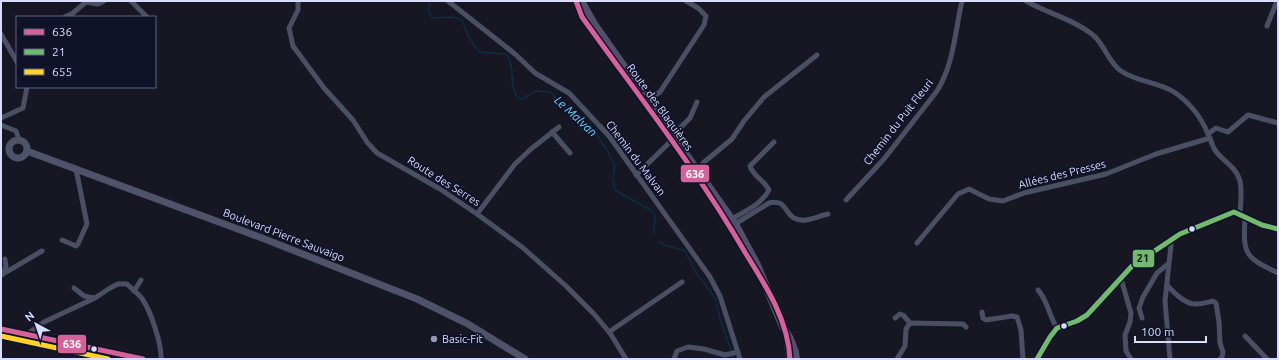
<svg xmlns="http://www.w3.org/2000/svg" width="1279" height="360" font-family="Ubuntu,sans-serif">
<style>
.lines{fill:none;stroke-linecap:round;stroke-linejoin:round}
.stream{stroke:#0c2d44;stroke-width:1.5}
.street{stroke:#4b4f64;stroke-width:5}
.secondary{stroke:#4e536a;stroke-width:7}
.primary{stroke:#52506a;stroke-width:8}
.bus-1-casing{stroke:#101229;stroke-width:8}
.bus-2-casing{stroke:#101229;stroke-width:8}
.bus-3-casing{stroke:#101229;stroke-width:8}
.bus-1{stroke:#d6629a;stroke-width:5}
.bus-2{stroke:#72ba6f;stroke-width:5}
.bus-3{stroke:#ffd227;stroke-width:5}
.bus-dot{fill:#d8ddff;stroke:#101229;stroke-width:1.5}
.poi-dot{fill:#9498b2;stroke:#101229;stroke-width:1.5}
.labels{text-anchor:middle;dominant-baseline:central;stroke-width:3.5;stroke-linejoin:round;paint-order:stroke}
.street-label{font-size:11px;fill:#d8ddff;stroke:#101229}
.poi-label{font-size:11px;fill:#d8ddff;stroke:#101229;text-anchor:start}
.water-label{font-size:12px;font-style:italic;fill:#67dbfe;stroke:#101229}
.line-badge{stroke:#101229;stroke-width:1.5}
.badge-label{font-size:11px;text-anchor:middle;font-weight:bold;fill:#fff}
.pale-badge-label{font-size:11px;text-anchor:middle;font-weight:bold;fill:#111}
</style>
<rect width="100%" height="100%" fill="#161723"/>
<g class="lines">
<!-- stream -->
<g class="stream">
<path d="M429,1V12L432,18L452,17L462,20C466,32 471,42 479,52L506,54C517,68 507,85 519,99L524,98L536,91L550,92L569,110L595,132L607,150L615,166L613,179L615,190L652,211L655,217L654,234"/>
<polyline points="658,241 665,245 685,251 696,273 715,298 720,319 734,359"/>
</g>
<!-- street -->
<g class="street">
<polyline points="131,1 147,17"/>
<polyline points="298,1 298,10 289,28 293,46 324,88 353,120 367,142 377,153 440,189 477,214 522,247 566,286 594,314 610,333 626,359"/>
<polyline points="448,1 515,54 535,73 569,93 609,136 710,277 720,296 740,359"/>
<path d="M1026,1C1047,13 1075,20 1093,35C1105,45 1108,62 1121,71C1137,82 1158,82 1174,92C1189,102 1201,117 1208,134C1211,139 1212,146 1215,150C1223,162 1236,166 1240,181C1242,191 1241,203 1240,214"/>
<polyline points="87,2 98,4 104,1"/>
<polyline points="65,17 73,13 87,1"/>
<polyline points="1267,26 1277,1"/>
<polyline points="1,34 17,62"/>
<polyline points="646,106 647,100 660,92 704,25 706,16 698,8 686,1"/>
<polyline points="1,118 23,108 27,87"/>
<polyline points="1,125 16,131 19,140"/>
<polyline points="552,132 570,153"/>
<polyline points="1208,134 1216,128 1228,132 1248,115 1278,123"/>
<polyline points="673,135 690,118 697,102"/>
<polyline points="700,173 703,163 732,139 744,121 764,97 817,55"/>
<polyline points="636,175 671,141 676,143"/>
<path d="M846,200L884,159L937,91C954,64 955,31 962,1"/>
<polyline points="477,214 515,164 531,149 559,127"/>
<path d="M1245,217C1243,254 1244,257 1278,273"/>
<path d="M732,219C745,211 762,204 769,190C765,181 753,176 750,166L774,142"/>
<path d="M735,224L769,203C786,199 784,212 794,218C805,224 817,216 828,214"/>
<polyline points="62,240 76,246 78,244 87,224 76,169"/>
<polyline points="917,243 958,194 969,189 989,199 1003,201 1024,193 1106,174 1156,154 1210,138"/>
<polyline points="3,274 6,266 5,259"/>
<polyline points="1,275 42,251"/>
<polyline points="1119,279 1122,282 1131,313 1130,322 1125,335 1126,351 1131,359"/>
<path d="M1167,285C1174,293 1186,305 1197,304C1203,304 1208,302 1213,301L1216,303L1219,322L1220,343L1223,352L1222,357L1220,359"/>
<polyline points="74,288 84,296 94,298"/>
<path d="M1038,290C1048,301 1049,316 1057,328"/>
<polyline points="134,291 141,280"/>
<polyline points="982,312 983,318 986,320 1012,316 1017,317 1021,330 1023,359"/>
<polyline points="895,318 900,314 903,315 910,323"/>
<polyline points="1142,318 1139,308 1143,297 1157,273 1168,264"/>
<polyline points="609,332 682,282"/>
<path d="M26,335L44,322L95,298L110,288L118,284H127C132,289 139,294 143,300C151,312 162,345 161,359"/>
<polyline points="1245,336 1267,359"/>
<polyline points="674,359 677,351 688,347 704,349 725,355 738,352"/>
<polyline points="897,359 905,346 906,329 910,323 963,324 966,327"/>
<polyline points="1037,359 1050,337 1057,328 1077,321 1087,315 1132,266 1180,234 1224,215 1234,212 1240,214 1248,219 1262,225 1278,229"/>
<polyline points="1170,359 1165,301 1171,245 1170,241"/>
</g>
<!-- secondary -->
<g class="secondary">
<circle cx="18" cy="149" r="9"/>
<polyline points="27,151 262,238 417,299 468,324 525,359"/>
<polyline points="1,329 49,340 143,359"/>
</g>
<!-- primary -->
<g class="primary">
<polyline points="581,1 594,24 735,224 757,265 783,327 790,339 795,352 796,359"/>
<polyline points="788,343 790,359"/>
</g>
<defs>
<g id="bus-1">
<path d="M576,1L582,17C638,95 698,171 746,254C766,286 788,320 790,359"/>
<polyline points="1,329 143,359"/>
</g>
<polyline id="bus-2" points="1037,359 1050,337 1057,328 1077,321 1087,315 1132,266 1180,234 1234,212 1262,225 1278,229"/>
<polyline id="bus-3" points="1,336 108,359"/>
</defs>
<!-- bus-1 casing -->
<use href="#bus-1" class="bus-1-casing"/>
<!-- bus-2 casing -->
<use href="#bus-2" class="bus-2-casing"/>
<!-- bus-3 casing -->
<use href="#bus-3" class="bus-3-casing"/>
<!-- bus-1 -->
<use href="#bus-1" class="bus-1"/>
<!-- bus-2 -->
<use href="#bus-2" class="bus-2"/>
<!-- bus-3 -->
<use href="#bus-3" class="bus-3"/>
</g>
<!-- markers -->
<g class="bus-dot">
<circle cx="1192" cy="229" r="3.5"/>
<circle cx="1064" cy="326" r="3.5"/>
<circle cx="94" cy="349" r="3.5"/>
</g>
<circle class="poi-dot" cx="434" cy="339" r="4"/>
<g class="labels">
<!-- street labels -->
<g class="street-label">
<text transform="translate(660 107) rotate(54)">Route des Blaquières</text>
<text transform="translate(898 122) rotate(-52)">Chemin du Puit Fleuri</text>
<text transform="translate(636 158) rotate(53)">Chemin du Malvan</text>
<text transform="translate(1062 174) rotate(-14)">Allées des Presses</text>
<text transform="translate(444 181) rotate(32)">Route des Serres</text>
<text transform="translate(284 235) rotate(21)">Boulevard Pierre Sauvaigo</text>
</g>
<!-- poi labels -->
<g class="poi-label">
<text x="442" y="339">Basic-Fit</text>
</g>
<!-- water labels -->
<g class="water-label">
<text transform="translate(576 116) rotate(43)">Le Malvan</text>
</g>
</g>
<g class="line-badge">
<rect x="680" y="164" width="30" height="19" rx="4" fill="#d6629a"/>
<rect x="1132" y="249" width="23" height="19" rx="4" fill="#72ba6f"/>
<rect x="57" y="334" width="30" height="20" rx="4" fill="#d6629a"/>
</g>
<g class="badge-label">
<text x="695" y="178">636</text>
<text x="72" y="348">636</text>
</g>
<g class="pale-badge-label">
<text x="1143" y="262">21</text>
</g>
<!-- border -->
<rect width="1279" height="360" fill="none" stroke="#d8ddff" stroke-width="4"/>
<!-- legend -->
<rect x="16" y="16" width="140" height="72" fill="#101229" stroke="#60637f"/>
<rect x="24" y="29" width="20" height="6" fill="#d6629a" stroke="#60637f"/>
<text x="52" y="36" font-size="12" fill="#d8ddff">636</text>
<rect x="24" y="49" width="20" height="6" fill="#72ba6f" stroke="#60637f"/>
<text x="52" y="56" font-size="12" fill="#d8ddff">21</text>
<rect x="24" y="69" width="20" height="6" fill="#ffd227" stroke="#60637f"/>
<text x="52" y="76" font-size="12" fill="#d8ddff">655</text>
<!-- north arrow -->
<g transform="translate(36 324) rotate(320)" stroke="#101229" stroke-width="3" paint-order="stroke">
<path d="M0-3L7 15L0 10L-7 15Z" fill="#d8ddff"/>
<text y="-6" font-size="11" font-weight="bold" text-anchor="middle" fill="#d8ddff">N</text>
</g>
<!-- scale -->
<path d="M1135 336v6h71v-6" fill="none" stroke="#d8ddff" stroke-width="2"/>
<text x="1141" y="336" font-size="12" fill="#d8ddff" stroke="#101229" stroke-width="3" paint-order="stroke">100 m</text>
</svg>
